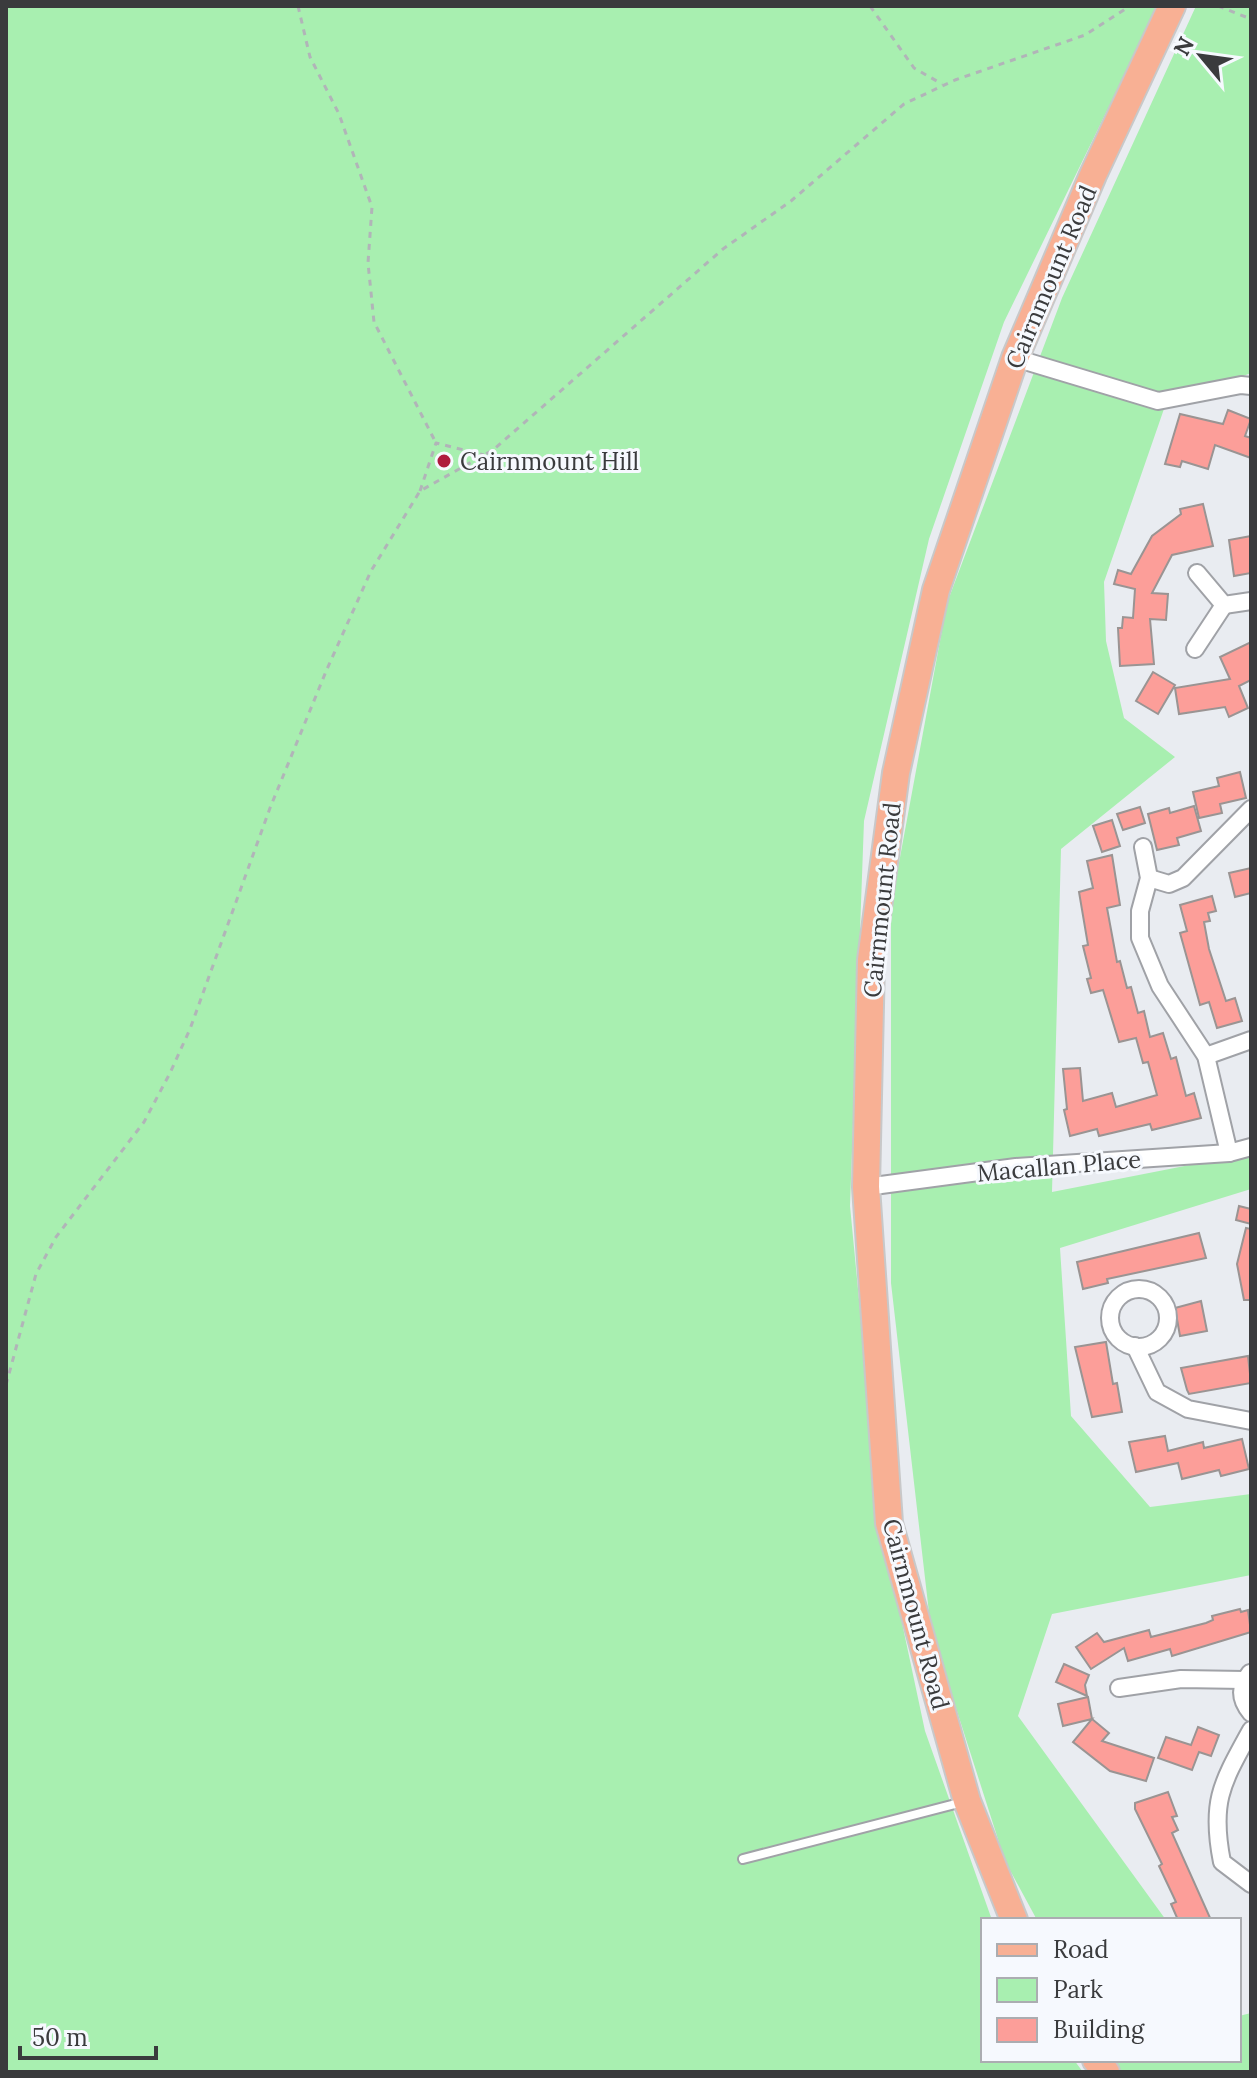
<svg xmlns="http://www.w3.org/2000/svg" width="1257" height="2078" font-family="Lora,serif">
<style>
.green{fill:#a8efb0}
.building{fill:#fc9e99;stroke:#9a9493;stroke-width:2}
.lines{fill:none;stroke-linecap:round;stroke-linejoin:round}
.lane-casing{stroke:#a0a2a7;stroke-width:12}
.street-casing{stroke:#a0a2a7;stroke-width:20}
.primary-casing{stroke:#c8c8c9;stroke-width:30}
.path{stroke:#b1b4b8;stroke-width:3;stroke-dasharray:6 6;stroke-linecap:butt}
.lane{stroke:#fff;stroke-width:8}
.street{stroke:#fff;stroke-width:16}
.primary{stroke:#f8b094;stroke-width:26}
.poi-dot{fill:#af1b3d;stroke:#f6f9fe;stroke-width:3}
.labels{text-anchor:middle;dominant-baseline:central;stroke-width:6;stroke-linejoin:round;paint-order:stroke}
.street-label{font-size:24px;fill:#3a3b3d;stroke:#f6f9fe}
.poi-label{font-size:24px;fill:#3a3b3d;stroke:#f6f9fe;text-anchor:start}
</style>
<rect width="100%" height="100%" fill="#e9ecf1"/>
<!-- green -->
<g class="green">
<polygon points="6,6 1158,6 1004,322 929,539 864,821 850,1206 873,1445 895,1590 925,1731 992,1920 983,1920 983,2060 1074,2060 1083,2072 6,2072"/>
<polygon points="1196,6 1251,6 1251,373 1165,406 1104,582 1106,641 1124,718 1175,757 1061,849 1052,1192 1251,1153 1251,1189 1060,1248 1071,1416 1150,1507 1251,1494 1251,1575 1052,1614 1018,1716 1166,1920 1037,1920 1005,1861 931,1630 891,1283 891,906 947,603 1062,298"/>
<polygon points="1251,2013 1251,2072 1120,2072 1114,2060 1239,2060 1239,2016"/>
</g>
<!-- building -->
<g class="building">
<polygon points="1228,410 1251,419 1245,436 1251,438 1251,458 1215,445 1208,469 1182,461 1180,467 1165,464 1180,414 1223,424"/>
<polygon points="1203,504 1213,546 1172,555 1152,593 1168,594 1166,620 1150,619 1154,664 1120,666 1118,628 1122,628 1123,617 1133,618 1135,589 1114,584 1118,570 1131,574 1152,536 1181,514 1180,509"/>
<polygon points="1251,536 1251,573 1234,576 1229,540"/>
<polygon points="1251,642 1251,680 1239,686 1248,708 1229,717 1225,707 1179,714 1175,688 1230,679 1220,657"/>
<polygon points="1153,672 1175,685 1158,714 1136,701"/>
<polygon points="1240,772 1246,798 1220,804 1222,813 1199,818 1193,792 1219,786 1217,778"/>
<polygon points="1194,806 1201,831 1177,838 1179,845 1157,850 1148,814 1169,808 1170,813"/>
<polygon points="1140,807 1145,823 1123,830 1117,814"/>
<polygon points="1112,820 1120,846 1102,852 1093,826"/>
<polygon points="1112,855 1120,905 1107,908 1117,962 1120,961 1127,988 1131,987 1138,1013 1144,1011 1150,1037 1163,1033 1171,1059 1176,1057 1186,1096 1194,1093 1201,1118 1152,1130 1150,1124 1099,1136 1097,1129 1070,1136 1064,1110 1067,1109 1063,1069 1080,1068 1083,1101 1112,1093 1116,1107 1157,1095 1148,1062 1143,1063 1136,1038 1119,1042 1103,990 1091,993 1087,979 1091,978 1083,946 1088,945 1079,892 1093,888 1087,861"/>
<polygon points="1251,868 1251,893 1235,897 1229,873"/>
<polygon points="1212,896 1216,911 1208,913 1210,921 1204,922 1209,949 1226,1001 1235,998 1242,1021 1217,1028 1209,1002 1200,1005 1180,933 1187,931 1180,905"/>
<polygon points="1239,1206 1251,1209 1251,1224 1236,1220"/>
<polygon points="1246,1228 1251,1229 1251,1300 1244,1300 1237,1264"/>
<polygon points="1199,1233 1206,1258 1107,1279 1108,1283 1083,1289 1077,1262"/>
<polygon points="1201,1301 1207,1331 1180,1336 1175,1308"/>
<polygon points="1106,1342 1113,1384 1117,1383 1122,1412 1092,1417 1075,1347"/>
<polygon points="1248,1356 1251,1383 1189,1394 1187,1390 1181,1368"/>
<polygon points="1165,1436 1168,1451 1203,1442 1204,1448 1242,1439 1249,1469 1221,1476 1219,1470 1182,1479 1178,1463 1136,1472 1129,1442"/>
<polygon points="1240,1609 1241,1612 1248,1610 1251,1632 1172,1656 1170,1649 1128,1661 1124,1648 1091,1669 1076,1647 1097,1633 1104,1642 1149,1630 1151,1637 1206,1623 1213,1620 1212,1616"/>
<polygon points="1064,1664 1089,1675 1085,1685 1087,1696 1056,1682"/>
<polygon points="1088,1697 1092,1719 1109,1733 1102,1741 1154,1758 1146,1781 1110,1771 1073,1742 1092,1719 1063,1726 1058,1704"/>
<polygon points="1198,1727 1219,1735 1211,1756 1199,1752 1192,1770 1158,1758 1166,1737 1191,1745"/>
<polygon points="1168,1792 1177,1816 1172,1817 1178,1830 1172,1833 1211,1920 1178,1920 1171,1904 1176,1902 1159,1866 1162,1864 1135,1809 1135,1803"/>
</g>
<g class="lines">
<defs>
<polyline id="lane" points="743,1859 963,1802"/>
<g id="street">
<polyline points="1015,358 1158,401 1241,385 1251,386"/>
<polyline points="1197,573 1224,605 1251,601"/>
<polyline points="1195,649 1224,605"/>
<polyline points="1143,847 1149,878 1140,911 1140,938 1160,986 1206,1056 1229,1153"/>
<polyline points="1149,878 1169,884 1183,878 1251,809"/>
<polyline points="1206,1056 1251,1040"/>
<polyline points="866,1187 1016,1167 1229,1153 1251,1147"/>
<circle cx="1139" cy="1318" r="29"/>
<polyline points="1135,1346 1157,1392 1188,1409 1251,1421"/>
<path d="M1250,1673C1239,1687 1240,1700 1251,1713"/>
<polyline points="1119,1688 1181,1679 1244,1680"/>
<path d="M1251,1730C1222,1783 1210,1801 1222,1862L1251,1884"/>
</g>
<g id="primary">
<polyline points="1014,1920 967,1801 889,1523 866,1187 871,960 896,773 936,590 1015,358 1093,175 1172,6"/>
<polyline points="1096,2060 1106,2072"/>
</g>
</defs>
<!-- lane casing -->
<use href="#lane" class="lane-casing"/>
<!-- street casing -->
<use href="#street" class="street-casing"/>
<!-- primary casing -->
<use href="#primary" class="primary-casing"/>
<!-- path -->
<g class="path">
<polyline points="298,6 310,57 339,114 372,207 368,263 374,322 436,443"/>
<polyline points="870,6 914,68 942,84"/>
<polyline points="1218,6 1251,19"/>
<polyline points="420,491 436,443 484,455"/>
<polyline points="6,1385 36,1274 56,1237 144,1122 170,1073 190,1029 270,808 327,669 371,571 420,491 493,450 723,249 791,201 904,104 955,80 1085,35 1130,6"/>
</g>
<!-- lane -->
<use href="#lane" class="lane"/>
<!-- street -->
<use href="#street" class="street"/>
<!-- primary -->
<use href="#primary" class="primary"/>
</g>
<!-- markers -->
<circle class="poi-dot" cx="444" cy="461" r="8"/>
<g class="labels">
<!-- street labels -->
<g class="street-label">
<text transform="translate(1051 277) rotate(-67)">Cairnmount Road</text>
<text transform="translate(882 900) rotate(-84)">Cairnmount Road</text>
<text transform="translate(1059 1166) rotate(-5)">Macallan Place</text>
<text transform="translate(916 1614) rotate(75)">Cairnmount Road</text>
</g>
<!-- poi labels -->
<g class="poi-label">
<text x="460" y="461">Cairnmount Hill</text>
</g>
</g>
<!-- border -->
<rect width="1257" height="2078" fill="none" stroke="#3a3b3d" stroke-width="16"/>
<!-- legend -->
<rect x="981" y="1918" width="260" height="144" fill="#f6f9fe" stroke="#abadb1" stroke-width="2"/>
<rect x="997" y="1944" width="40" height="12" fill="#f8b094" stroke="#abadb1" stroke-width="2"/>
<text x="1053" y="1958" font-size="24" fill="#3a3b3d">Road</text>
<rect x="997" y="1978" width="40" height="24" fill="#a8efb0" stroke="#abadb1" stroke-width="2"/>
<text x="1053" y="1998" font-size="24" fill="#3a3b3d">Park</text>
<rect x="997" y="2018" width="40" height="24" fill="#fc9e99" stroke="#abadb1" stroke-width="2"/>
<text x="1053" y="2038" font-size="24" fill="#3a3b3d">Building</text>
<!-- north arrow -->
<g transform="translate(1201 56) rotate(299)" stroke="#f6f9fe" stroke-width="6" paint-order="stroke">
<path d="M0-6L14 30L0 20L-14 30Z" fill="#3a3b3d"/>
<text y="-12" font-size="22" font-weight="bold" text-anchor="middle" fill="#3a3b3d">N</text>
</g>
<!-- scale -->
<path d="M20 2046v12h136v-12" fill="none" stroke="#3a3b3d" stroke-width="4"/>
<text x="32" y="2046" font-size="24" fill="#3a3b3d" stroke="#f6f9fe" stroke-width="6" paint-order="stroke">50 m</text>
</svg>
